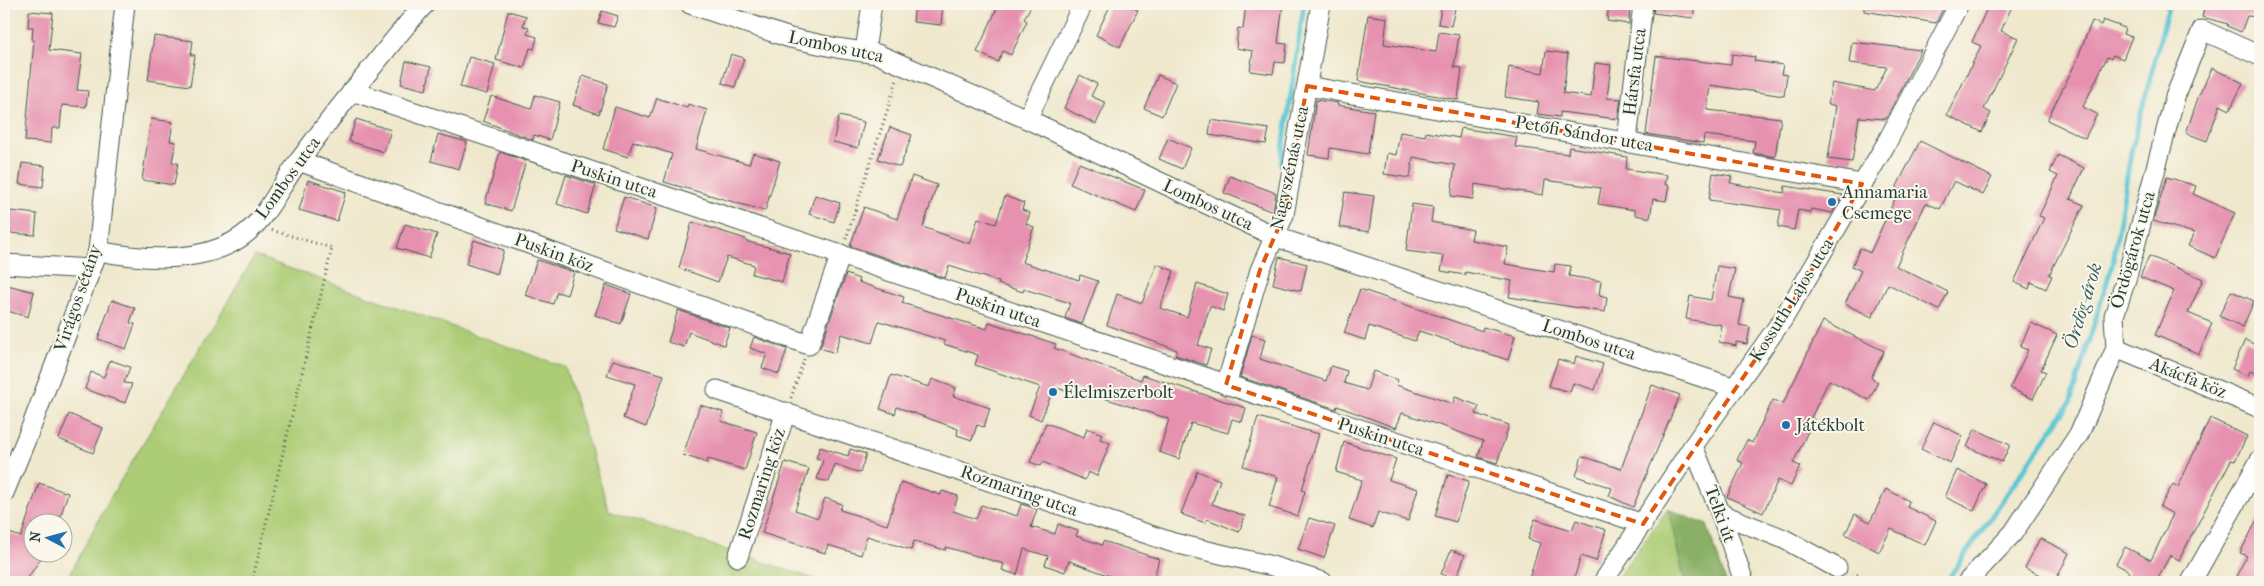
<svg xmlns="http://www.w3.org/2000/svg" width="2264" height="586" font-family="'IM FELL French Canon',serif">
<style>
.green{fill:#accc74;stroke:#668454}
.forest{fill:#89b066;stroke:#54764d}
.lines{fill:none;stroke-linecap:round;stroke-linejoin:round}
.stream{stroke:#5ac5d4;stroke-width:5}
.building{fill:#e691af}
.minor-casing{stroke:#3e574b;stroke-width:21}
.path{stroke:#3e574b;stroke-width:3;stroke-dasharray:1 4;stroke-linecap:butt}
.minor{stroke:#fff;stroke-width:19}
.marked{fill:none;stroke:#de580e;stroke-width:4;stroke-dasharray:10 6;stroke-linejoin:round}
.poi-dot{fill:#1f6fb2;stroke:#fbf7ec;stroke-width:2}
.labels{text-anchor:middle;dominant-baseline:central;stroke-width:4;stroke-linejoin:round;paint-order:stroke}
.street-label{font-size:18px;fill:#1f3d34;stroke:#fbf7ec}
.poi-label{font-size:18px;fill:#1f3d34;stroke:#fbf7ec;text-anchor:start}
.water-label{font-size:19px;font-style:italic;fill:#2e5f5c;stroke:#fbf7ec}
</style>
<rect width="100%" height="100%" fill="#fbf7ec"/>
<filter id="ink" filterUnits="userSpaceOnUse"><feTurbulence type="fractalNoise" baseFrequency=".02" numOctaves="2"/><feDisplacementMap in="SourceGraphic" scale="10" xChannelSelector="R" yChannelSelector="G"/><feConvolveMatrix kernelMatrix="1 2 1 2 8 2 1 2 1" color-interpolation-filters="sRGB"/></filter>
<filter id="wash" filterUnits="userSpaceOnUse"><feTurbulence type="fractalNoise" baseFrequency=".0096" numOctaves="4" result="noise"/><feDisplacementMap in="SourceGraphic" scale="20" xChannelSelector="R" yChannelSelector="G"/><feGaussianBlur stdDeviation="1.12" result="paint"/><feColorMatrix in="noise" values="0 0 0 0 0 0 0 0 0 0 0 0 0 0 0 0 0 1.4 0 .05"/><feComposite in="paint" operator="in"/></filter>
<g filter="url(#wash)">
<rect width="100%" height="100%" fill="#efe8cd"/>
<!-- green -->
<g class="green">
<polygon points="255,256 565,367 609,511 824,582 66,582 109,500"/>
<polygon points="1668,509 1685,582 1614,582"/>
</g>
<!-- forest -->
<polygon class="forest" points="1668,509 1707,525 1726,582 1685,582"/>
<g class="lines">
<!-- stream -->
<g class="stream">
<polyline points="1281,163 1304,4"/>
<polyline points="1946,582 2070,403 2113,262 2131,152 2169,4"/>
</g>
</g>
<g id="blocks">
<!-- building -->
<g class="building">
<polygon points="915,4 943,4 941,25 913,22"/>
<polygon points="999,4 1032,4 1024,19 1027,21 1011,55 1003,51 998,62 977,52"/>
<polygon points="1111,4 1124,4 1138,10 1120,47 1096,35"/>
<polygon points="1246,4 1283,4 1278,43 1287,44 1285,63 1275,62 1273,74 1250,71 1253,51 1236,48 1238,28 1243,29"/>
<polygon points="1442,4 1456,4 1451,26 1438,24"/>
<polygon points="1609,4 1630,4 1629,24 1607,21"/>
<polygon points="1654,4 1695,4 1693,18 1653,13"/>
<polygon points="1864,4 1936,4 1945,5 1936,23 1864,11"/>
<polygon points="1989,4 2013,4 2001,31 2018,38 1984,109 1991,113 1982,132 1947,115 1981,46 1972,42"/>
<polygon points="2205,4 2260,4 2260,17 2247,16 2241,32 2227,26 2228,24 2202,17"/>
<polygon points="29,11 53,13 49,50 82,54 77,90 88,91 86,107 62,105 60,128 52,128 51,143 25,141 34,40 32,40 33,27 28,27"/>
<polygon points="508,11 526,16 523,26 529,27 527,34 537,37 534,49 530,48 524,68 496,60"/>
<polygon points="602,11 618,16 614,27 598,23"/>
<polygon points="1368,15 1387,18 1384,44 1436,52 1439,32 1459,35 1454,67 1462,68 1458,100 1358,81"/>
<polygon points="2103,20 2125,28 2123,34 2132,37 2123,59 2113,55 2111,59 2107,57 2083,107 2097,114 2085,138 2047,120 2076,62 2092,21 2101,25"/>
<polygon points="154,36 193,41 191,55 195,55 190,86 148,80"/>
<polygon points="1852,42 1921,50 1886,119 1859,117 1852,162 1828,159 1836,106 1828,104 1832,83 1875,91 1887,67 1849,63"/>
<polygon points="1546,51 1568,54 1563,93 1591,97 1595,63 1611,65 1607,98 1621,99 1618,119 1560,112 1560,117 1537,114 1539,102 1505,97 1509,67 1543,73"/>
<polygon points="731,54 744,58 735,87 722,83"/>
<polygon points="1732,54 1755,57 1754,61 1783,65 1781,74 1787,75 1784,96 1710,85 1707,110 1781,118 1775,157 1753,153 1755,141 1704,135 1703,143 1646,134 1656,56 1731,65"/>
<polygon points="469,57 495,64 487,94 460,87"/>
<polygon points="406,61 431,67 426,90 401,84"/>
<polygon points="2212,68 2243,83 2230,110 2220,105 2207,141 2186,133 2199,95"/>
<polygon points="1080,75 1097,84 1091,96 1106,103 1096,124 1064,108"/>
<polygon points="1158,75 1176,83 1162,116 1144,108"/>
<polygon points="583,76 608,84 599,114 573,105"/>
<polygon points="535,95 560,102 550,140 534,135 533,140 483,121 491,96 531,109"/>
<polygon points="657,98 687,108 688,104 707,110 696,149 749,164 753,153 780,161 765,211 664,182 672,154 633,141 628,157 603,149 615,107 650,118"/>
<polygon points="1316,100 1338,103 1337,105 1374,111 1368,154 1330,148 1329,158 1308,155"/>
<polygon points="839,116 864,122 858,148 833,142"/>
<polygon points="151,119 173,122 170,141 176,142 172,162 178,163 174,185 142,180"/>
<polygon points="356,119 391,130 384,152 349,141"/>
<polygon points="1211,120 1269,129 1266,144 1209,135"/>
<polygon points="890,127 912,135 900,167 878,159"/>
<polygon points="1461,128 1517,137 1515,147 1568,154 1569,147 1627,157 1626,169 1667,175 1665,185 1669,185 1666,201 1653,199 1650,218 1635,215 1635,210 1598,204 1601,188 1545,180 1543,195 1475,184 1473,199 1451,196 1455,165 1413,157 1410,178 1384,174 1387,153 1396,155 1400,132 1425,136 1426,132 1459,138"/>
<polygon points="438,134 467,142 459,169 431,161"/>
<polygon points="1168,138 1191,148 1182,169 1159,159"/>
<polygon points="1920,141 1992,177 1983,195 1954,181 1940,209 1926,203 1896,266 1948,292 1939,310 1888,284 1872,317 1845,304 1861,271 1852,266 1860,248 1870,253 1899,190 1896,188"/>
<polygon points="500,152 526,161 511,211 485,203"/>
<polygon points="2058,155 2084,168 2070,199 2084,205 2049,275 2052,276 2046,289 2031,282 2029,289 2014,282 2044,218 2039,216 2058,176 2050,172"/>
<polygon points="22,163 45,166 43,187 19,184"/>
<polygon points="1079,163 1145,190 1136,212 1070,184"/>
<polygon points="1713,173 1732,176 1730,183 1784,193 1785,186 1843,195 1832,213 1811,209 1810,212 1798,210 1794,230 1778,227 1781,210 1709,200"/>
<polygon points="566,175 596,185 587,214 557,204"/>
<polygon points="912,176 937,185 923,227 970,244 978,218 996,224 1005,196 1024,203 1022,210 1030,213 1026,224 1034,227 1022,262 1079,280 1080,275 1098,281 1082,324 1065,318 1070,303 1024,289 1023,292 998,284 999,282 949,266 945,278 850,246 864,207 897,219"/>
<polygon points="1230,176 1276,193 1273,212 1224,193"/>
<polygon points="2167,177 2196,186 2193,194 2235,213 2215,258 2188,246 2194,233 2153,221"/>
<polygon points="308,180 346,192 337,221 299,210"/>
<polygon points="1345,192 1374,196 1369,232 1339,227"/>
<polygon points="815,195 840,203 834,222 809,214"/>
<polygon points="624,197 657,208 648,239 614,228"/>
<polygon points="1412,204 1433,207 1431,222 1473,230 1471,240 1508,247 1505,264 1554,272 1555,264 1571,266 1569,276 1601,281 1599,295 1607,297 1605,312 1509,297 1512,281 1465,272 1465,275 1441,271 1444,256 1406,251"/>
<polygon points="10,211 37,214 35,235 8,233"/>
<polygon points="692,222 746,239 745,241 790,253 782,282 752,274 754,265 727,257 718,282 679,268"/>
<polygon points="405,224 437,234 429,258 397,248"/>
<polygon points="474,240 504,250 497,274 466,264"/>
<polygon points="2149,256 2203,279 2188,313 2212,323 2199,354 2155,335 2174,291 2140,277"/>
<polygon points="1279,257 1307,264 1301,291 1273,284"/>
<polygon points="537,260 574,272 567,295 557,292 553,304 525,295"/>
<polygon points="1157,264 1174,271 1160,308 1187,317 1197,284 1228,294 1223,311 1210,306 1198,345 1211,349 1206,365 1175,355 1177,350 1107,325 1117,294 1142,303"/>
<polygon points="1717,266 1735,269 1729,297 1744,300 1739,325 1750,327 1747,344 1736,342 1736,346 1719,342 1722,325 1686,319 1690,296 1711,300"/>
<polygon points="846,274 859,279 858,282 904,297 902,303 987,329 989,322 1056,344 1054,348 1141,380 1143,375 1246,408 1242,422 1232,419 1228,433 1191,423 1179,459 1159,452 1169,419 1076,389 1075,394 1054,387 1041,420 1029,415 1040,387 975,365 978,355 944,344 945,341 879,321 872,343 841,334 835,353 820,348"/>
<polygon points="4,284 34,292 28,317 4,310"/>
<polygon points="606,285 631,294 621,324 595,315"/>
<polygon points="1360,289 1482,331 1483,327 1515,336 1508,360 1419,331 1415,341 1369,326 1365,340 1344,333"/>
<polygon points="2231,291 2254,301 2243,327 2219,316"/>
<polygon points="112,300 135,308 130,323 135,324 126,349 98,339"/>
<polygon points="678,310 730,328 724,345 689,332 684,347 668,342"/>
<polygon points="1823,321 1884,351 1871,378 1878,382 1869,400 1829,380 1811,418 1814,419 1793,463 1800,466 1791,486 1778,480 1763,513 1727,497 1743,463 1737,460 1747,440 1752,443 1773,400 1783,404"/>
<polygon points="2031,323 2057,335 2041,370 2046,372 2033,399 2010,388 2028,350 2020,347"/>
<polygon points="1252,335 1265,339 1260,359 1326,381 1331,366 1347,371 1344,383 1367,390 1373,371 1398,380 1396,385 1453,404 1455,397 1479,406 1476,414 1509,425 1497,463 1478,457 1483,441 1445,427 1402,413 1396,428 1337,406 1336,409 1240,377"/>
<polygon points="754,337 787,349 779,374 762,368 767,354 750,348"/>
<polygon points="2245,340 2260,347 2260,375 2250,371 2248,376 2232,369"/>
<polygon points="1576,356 1603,364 1595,390 1573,383 1570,392 1549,386 1558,359 1574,364"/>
<polygon points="110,360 130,367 124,383 132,384 125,403 85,389 91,372 104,377"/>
<polygon points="613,360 664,375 646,427 623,418 635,384 607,375"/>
<polygon points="891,375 929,387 932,379 956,388 953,396 990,408 984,427 977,425 972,440 957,435 958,429 897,407 895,414 880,409"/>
<polygon points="1652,385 1680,395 1633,507 1609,496 1612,488 1576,476 1582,456 1621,469"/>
<polygon points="700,405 723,412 721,421 757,432 745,470 708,459 707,463 683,455"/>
<polygon points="69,414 103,428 93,453 59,439"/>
<polygon points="1258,417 1319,434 1302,490 1305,491 1298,516 1269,507 1278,477 1243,466"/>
<polygon points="2210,418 2247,436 2235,461 2231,460 2179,560 2170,555 2156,582 2134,582 2126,578 2129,571 2116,564 2125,547 2151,560 2173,514 2160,507 2173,484 2178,487"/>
<polygon points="1934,422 1963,436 1950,463 1921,449"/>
<polygon points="1046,423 1084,437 1087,428 1102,434 1100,439 1110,443 1097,476 1088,472 1085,480 1043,462 1041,466 1030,462"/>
<polygon points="1975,429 2010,445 2002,462 1967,447"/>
<polygon points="1344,442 1396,459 1389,480 1418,489 1408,521 1378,512 1373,528 1349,520 1362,480 1336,472"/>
<polygon points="820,447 848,456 850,449 866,454 860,473 835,464 829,482 817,479 823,460 816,458"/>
<polygon points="785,462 809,469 795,510 818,518 825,498 842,504 840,510 887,525 901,482 941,495 942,491 958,496 953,511 976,519 981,505 1017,516 1021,504 1037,509 1031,527 1055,534 1058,524 1078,531 1076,536 1102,545 1103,541 1159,559 1153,582 1127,582 1069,561 1065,572 1045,565 1048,556 1024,549 1017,575 1002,570 1004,564 946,547 945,550 914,541 911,550 867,536 861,555 828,545 825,553 762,533"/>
<polygon points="1957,470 1986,484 1974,511 1945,497"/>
<polygon points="1197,471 1220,480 1212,504 1245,516 1239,532 1207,519 1205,523 1181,514"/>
<polygon points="1448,475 1469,481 1456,522 1435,516"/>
<polygon points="39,483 68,493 58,524 32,524 32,554 44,554 25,582 4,582 4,546 9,533 21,537"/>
<polygon points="1886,489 1909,501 1907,507 1936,521 1925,545 1891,529 1879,552 1845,534 1855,514 1870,522"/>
<polygon points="2260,514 2260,582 2233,582 2247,556 2240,553"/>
<polygon points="1309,518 1335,526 1324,558 1298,549"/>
<polygon points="1535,519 1572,530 1576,520 1606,530 1596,561 1581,556 1573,582 1528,582 1540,543 1528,539"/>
<polygon points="2040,538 2069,553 2055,582 2025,568"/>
<polygon points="1451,550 1465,555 1456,579 1441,574"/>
</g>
</g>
</g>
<g filter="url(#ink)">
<use href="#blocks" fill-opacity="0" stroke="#3e574b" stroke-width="1"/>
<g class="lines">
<defs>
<g id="minor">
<polyline points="690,4 790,38 837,48 877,54 1027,119 1276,237 1735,388"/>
<polyline points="865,51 872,4"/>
<polyline points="1307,86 1862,184"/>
<polyline points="352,91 1643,524"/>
<polyline points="1027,119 1083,4"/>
<polyline points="1627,141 1643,4"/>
<polyline points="299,161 809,345 841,254"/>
<path d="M98,251C150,261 224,266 261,218C275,200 285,179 299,161C323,128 348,96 374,65C391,44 407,23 425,4"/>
<polyline points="4,264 91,269"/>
<polyline points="2116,348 2260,408"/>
<polyline points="1226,385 1260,270 1284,215 1321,4"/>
<polyline points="717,390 1174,543 1272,566 1323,582"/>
<polyline points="1693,446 1721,514 1744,582"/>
<polyline points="4,493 32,425 98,251 125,4"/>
<polyline points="1721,514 1784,539 1837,568"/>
<polyline points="738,557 786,412"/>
<polyline points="1603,582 1693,446 1783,319 1886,144 1959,4"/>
<polyline points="1967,582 2013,533 2079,434 2116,348 2114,316 2127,276 2175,97 2202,30 2260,56"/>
<polyline points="2191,582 2260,460"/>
</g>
</defs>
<!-- minor casing -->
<use href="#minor" class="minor-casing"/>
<!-- path -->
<g class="path">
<polyline points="846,239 897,80"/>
<polyline points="791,398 804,359"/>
<polyline points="1852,573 1881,582"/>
<polyline points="252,582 332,248 271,230"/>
<polyline points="730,582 733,572"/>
</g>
<!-- minor -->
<use href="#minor" class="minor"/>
</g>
</g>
<!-- marked area -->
<path class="marked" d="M1307,86L1862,184L1783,319L1643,524L1226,385L1260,270L1284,215Z"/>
<!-- markers -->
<g class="poi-dot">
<circle cx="1832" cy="202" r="5"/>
<circle cx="1053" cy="392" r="5"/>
<circle cx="1786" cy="425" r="5"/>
</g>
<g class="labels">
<!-- street labels -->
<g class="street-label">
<text transform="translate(836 47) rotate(12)">Lombos utca</text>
<text transform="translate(1635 72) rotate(-83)">Hársfa utca</text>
<text transform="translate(1584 134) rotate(10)">Petőfi Sándor utca</text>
<text transform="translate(1290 168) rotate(-78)">Nagyszénás utca</text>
<text transform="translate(288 178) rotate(-54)">Lombos utca</text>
<text transform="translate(614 179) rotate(18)">Puskin utca</text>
<text transform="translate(1208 205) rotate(25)">Lombos utca</text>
<text transform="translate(2133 250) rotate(-74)">Ördögárok utca</text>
<text transform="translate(554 253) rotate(20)">Puskin köz</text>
<text transform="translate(78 298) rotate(-71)">Virágos sétány</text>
<text transform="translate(1792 300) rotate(-58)">Kossuth Lajos utca</text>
<text transform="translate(998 308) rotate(19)">Puskin utca</text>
<text transform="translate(1589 340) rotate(18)">Lombos utca</text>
<text transform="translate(2188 378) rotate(22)">Akácfa köz</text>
<text transform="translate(1381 437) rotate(18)">Puskin utca</text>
<text transform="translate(762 484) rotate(-72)">Rozmaring köz</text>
<text transform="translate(1019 491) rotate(19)">Rozmaring utca</text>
<text transform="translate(1720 514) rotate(70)">Telki út</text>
</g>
<!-- poi labels -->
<g class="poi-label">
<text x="1842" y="192">Annamaria<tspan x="1842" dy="21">Csemege</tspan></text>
<text x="1063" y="392">Élelmiszerbolt</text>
<text x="1796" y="425">Játékbolt</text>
</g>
<!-- water labels -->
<g class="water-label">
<text transform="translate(2083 306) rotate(-73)">Ördög-árok</text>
</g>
</g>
<!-- margin -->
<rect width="2264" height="586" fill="none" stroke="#fbf7ec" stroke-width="20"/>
<!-- north arrow -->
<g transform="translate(48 538) rotate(276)"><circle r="24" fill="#fbf7ec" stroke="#a3ada2"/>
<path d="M0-4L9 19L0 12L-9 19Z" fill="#1f6fb2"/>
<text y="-8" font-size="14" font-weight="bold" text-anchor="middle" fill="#1f3d34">N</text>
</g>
</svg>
